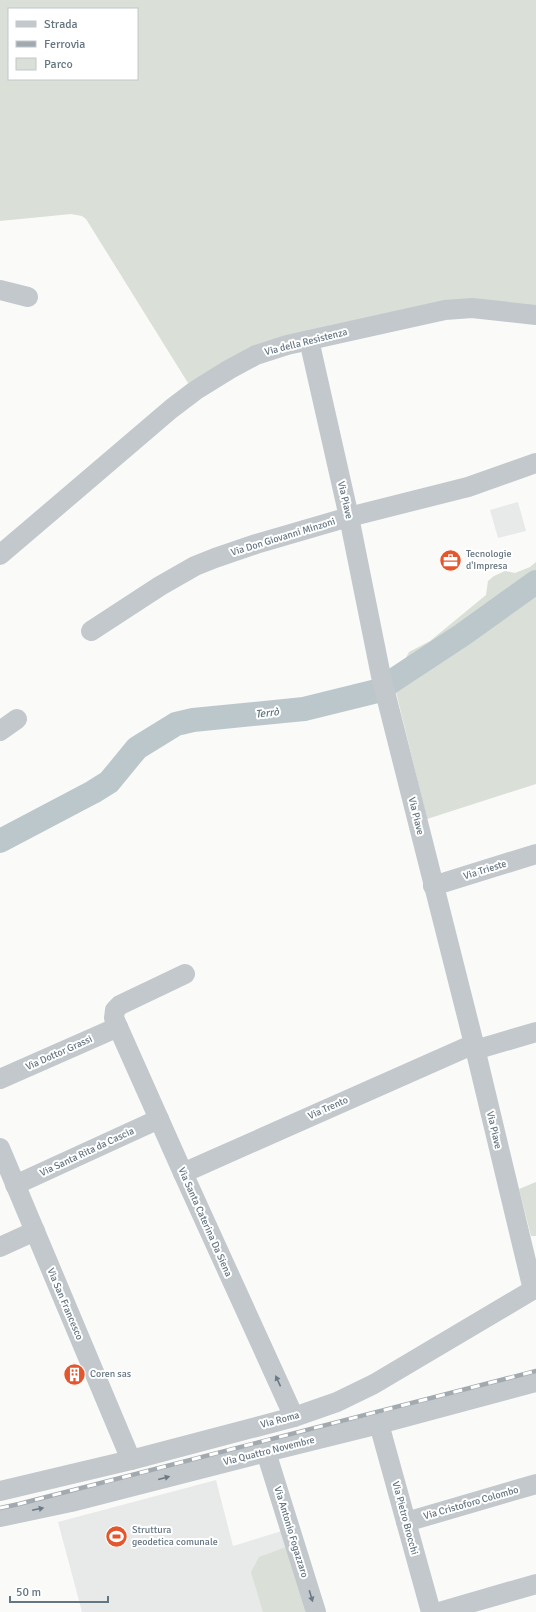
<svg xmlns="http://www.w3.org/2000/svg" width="536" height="1612" font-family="Signika,sans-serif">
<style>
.built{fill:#e8e9e9}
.green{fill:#dadfd7;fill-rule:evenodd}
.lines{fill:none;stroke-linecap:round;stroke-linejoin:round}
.river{stroke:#bbc7cb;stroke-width:24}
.minor{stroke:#c3c8cc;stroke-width:20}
.rail-casing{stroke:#a2aab0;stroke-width:4.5}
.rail{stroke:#fff;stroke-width:3;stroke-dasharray:9;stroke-linecap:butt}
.oneway{fill:#6a7a87}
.labels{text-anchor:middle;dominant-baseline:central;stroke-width:4;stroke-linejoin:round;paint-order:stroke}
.street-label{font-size:10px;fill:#657683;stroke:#fff}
.poi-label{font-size:10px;fill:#657683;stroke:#fff;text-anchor:start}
.water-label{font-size:11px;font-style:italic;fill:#60757c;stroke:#fff}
</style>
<rect width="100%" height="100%" fill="#fafaf8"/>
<!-- built -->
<g class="built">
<polygon points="518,502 526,531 498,538 490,510"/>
<polygon points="216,1480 233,1546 285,1530 308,1612 82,1612 58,1522"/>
</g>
<!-- green -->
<g class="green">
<path d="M0,0H536V309L447,301L240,356L188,383L86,219L82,216L71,214L0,221ZM9,9H137V79H9Z"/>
<polygon points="536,562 536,576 473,625 399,671 409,652 430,641 486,595 488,581 494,576 505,571 515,573 530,567"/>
<polygon points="536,585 536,784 427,819 397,696 393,684 483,628 490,621 504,616 519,605 526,592"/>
<polygon points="536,1182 536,1236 531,1236 519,1189"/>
<polygon points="289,1546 308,1612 263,1612 251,1572 259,1557"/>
</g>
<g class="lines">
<!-- river -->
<polyline class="river" points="0,841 93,792 109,782 137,748 176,724 193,720 304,709 377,691 462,635 536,582"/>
<!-- minor -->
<g class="minor">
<polyline points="0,290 28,297"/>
<polyline points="309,340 349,517 381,676 474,1044 533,1290"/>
<polyline points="0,555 171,409 196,390 230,369 256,355 287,345 445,310 472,308 536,315"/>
<polyline points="91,631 160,586 195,566 215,558 256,544 349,517 468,487 536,463"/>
<polyline points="0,731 17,719"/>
<polyline points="433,886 536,854"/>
<polyline points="185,974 120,1005 115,1010 114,1018 183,1173 294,1417"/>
<polyline points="475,1050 536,1032"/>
<polyline points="0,1079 118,1027"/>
<polyline points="0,1148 131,1460"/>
<polyline points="183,1173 474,1044"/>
<polyline points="15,1185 159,1119"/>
<polyline points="0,1247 35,1231"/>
<polyline points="379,1424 431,1612"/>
<polyline points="266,1452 316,1612"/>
<polyline points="0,1491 131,1460 294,1417 337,1402 374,1384 536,1288"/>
<polyline points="0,1517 71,1502 266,1452 379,1424 536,1382"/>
<polyline points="406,1522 536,1484"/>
<polyline points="439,1612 536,1584"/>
</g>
<defs>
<polyline id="rail" points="0,1508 19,1504 536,1371"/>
</defs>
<!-- rail casing -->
<use href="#rail" class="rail-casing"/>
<!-- rail -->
<use href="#rail" class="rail"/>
</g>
<!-- one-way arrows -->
<defs><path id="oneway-solid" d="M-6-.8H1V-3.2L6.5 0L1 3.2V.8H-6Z"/></defs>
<g class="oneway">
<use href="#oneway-solid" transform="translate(278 1381) rotate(-115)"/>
<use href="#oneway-solid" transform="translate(164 1478) rotate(-15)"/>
<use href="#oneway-solid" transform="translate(38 1509) rotate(-12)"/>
<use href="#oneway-solid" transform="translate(311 1596) rotate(73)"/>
</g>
<!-- icons -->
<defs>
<symbol id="office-disc" viewBox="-11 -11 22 22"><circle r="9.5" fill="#e4572e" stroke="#fff"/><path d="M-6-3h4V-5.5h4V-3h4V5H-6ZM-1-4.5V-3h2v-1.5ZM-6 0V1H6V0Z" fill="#fff"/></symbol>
<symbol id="building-disc" viewBox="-11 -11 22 22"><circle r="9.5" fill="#e4572e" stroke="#fff"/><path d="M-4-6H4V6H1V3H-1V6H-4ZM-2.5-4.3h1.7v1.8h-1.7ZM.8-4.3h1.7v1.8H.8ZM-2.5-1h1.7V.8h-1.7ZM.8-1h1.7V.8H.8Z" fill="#fff"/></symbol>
<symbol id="stadium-disc" viewBox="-11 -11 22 22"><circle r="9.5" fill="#e4572e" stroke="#fff"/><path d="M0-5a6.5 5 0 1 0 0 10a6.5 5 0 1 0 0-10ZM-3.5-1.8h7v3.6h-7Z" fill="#fff"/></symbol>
</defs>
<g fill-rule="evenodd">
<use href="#office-disc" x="438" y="548" width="25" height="25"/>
<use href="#building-disc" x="62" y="1362" width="25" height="25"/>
<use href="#stadium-disc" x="104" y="1524" width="25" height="25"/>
</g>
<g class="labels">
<!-- street labels -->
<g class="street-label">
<text transform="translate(306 342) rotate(-14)">Via della Resistenza</text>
<text transform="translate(345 500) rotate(77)">Via Piave</text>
<text transform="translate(283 537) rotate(-17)">Via Don Giovanni Minzoni</text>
<text transform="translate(416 816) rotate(76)">Via Piave</text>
<text transform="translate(485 870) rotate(-17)">Via Trieste</text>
<text transform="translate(59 1053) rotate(-24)">Via Dottor Grassi</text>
<text transform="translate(328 1108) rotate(-24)">Via Trento</text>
<text transform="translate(494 1130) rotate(77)">Via Piave</text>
<text transform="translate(87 1152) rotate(-25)">Via Santa Rita da Cascia</text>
<text transform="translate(205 1222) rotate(66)">Via Santa Caterina Da Siena</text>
<text transform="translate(65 1304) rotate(67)">Via San Francesco</text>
<text transform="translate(280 1420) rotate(-15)">Via Roma</text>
<text transform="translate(269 1451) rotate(-14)">Via Quattro Novembre</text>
<text transform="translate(471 1503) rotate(-16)">Via Cristoforo Colombo</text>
<text transform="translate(405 1518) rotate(75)">Via Pietro Brocchi</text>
<text transform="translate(291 1532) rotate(73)">Via Antonio Fogazzaro</text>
</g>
<!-- poi labels -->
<g class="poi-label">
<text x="466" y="554">Tecnologie<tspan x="466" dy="12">d'Impresa</tspan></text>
<text x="90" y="1374">Coren sas</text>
<text x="132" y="1530">Struttura<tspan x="132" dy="12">geodetica comunale</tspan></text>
</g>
<!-- water labels -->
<g class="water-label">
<text transform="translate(267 713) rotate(-6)">Terrò</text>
</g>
</g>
<!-- legend -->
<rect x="8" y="8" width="130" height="72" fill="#ffffff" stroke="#c1c8cd"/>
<rect x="16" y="21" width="20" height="6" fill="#c3c8cc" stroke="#c1c8cd"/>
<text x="44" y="28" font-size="12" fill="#657683">Strada</text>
<rect x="16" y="41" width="20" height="6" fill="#a2aab0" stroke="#c1c8cd"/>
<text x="44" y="48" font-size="12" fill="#657683">Ferrovia</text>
<rect x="16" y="58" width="20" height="12" fill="#dadfd7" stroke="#c1c8cd"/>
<text x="44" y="68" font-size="12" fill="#657683">Parco</text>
<!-- scale -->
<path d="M10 1596v6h98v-6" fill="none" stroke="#657683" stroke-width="2"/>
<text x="16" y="1596" font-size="12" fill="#657683" stroke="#ffffff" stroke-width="3" paint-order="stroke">50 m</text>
</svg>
